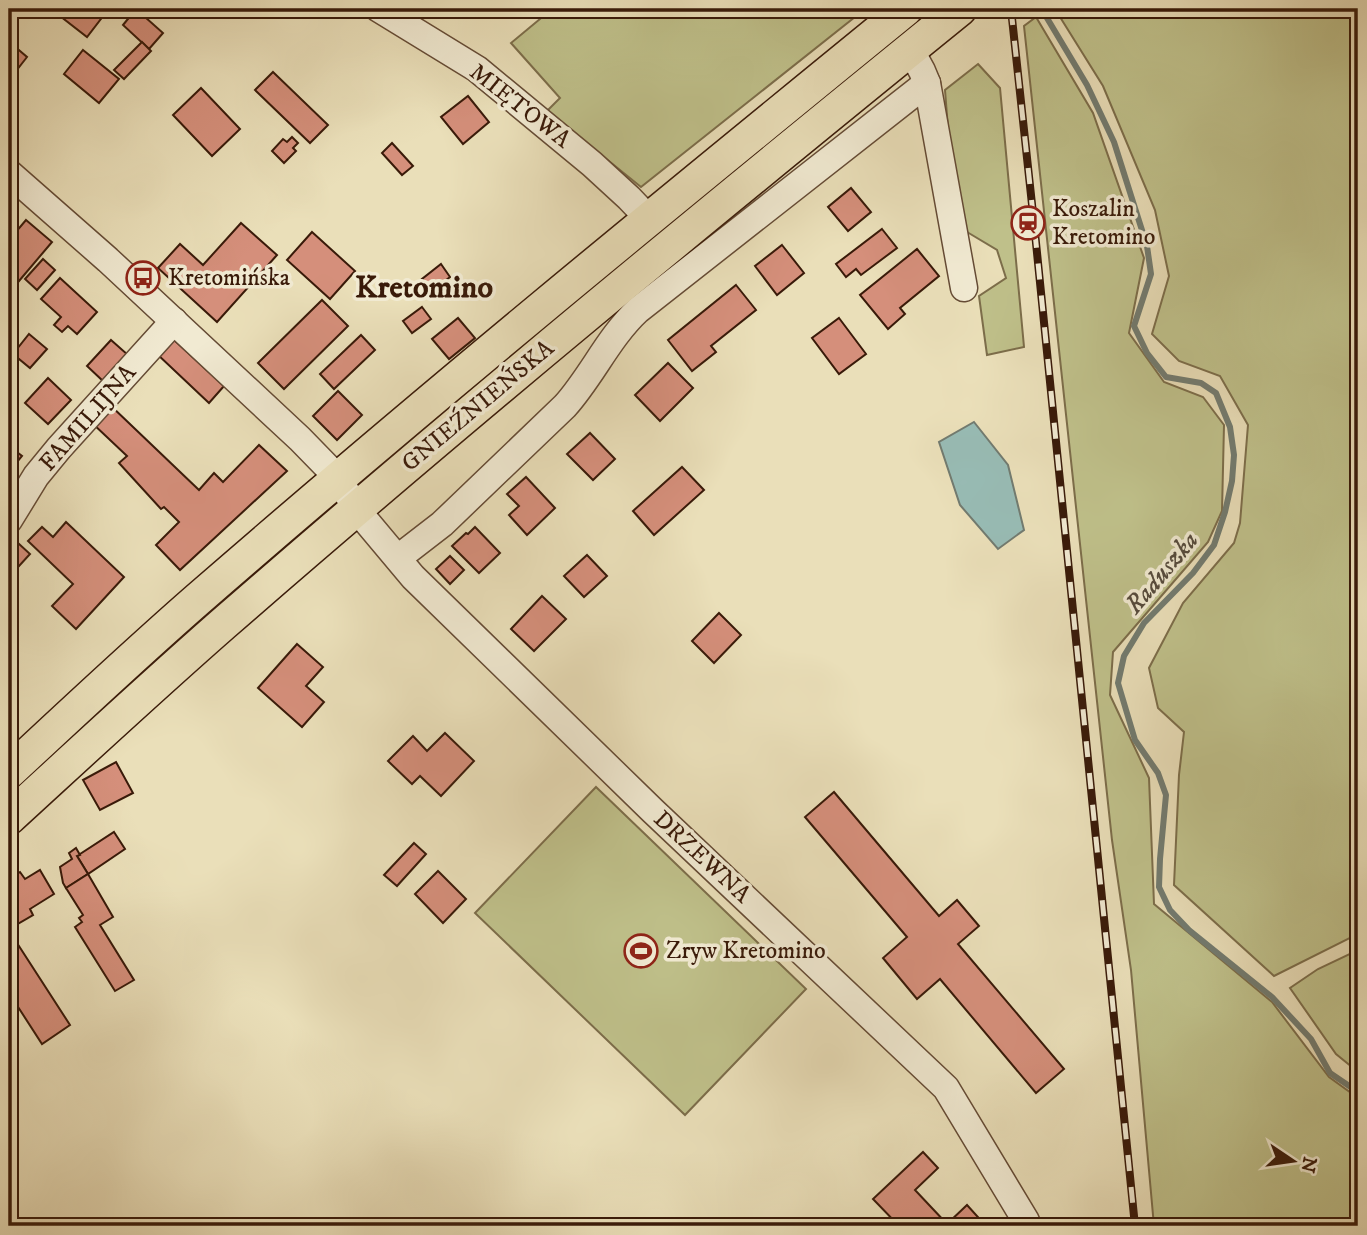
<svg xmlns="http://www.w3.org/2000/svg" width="1367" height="1235" font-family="'IM FELL DW Pica',serif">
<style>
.green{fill:#bfc08a;stroke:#7c6d4a;stroke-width:2}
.water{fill:#98bcb5;stroke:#727b70;stroke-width:2}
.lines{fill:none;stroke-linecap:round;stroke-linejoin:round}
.stream{stroke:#727b70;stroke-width:6}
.building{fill:#d58f7b;stroke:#391a09;stroke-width:2}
.minor-casing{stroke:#654b35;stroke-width:29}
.major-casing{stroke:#391a09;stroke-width:36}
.minor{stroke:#f1ead2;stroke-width:26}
.major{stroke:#eadfb9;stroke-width:33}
.rail-casing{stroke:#391a09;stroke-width:8}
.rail{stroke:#f1ead2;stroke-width:5;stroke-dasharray:16;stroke-linecap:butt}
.labels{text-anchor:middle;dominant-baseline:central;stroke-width:7;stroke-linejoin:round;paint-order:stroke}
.street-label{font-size:24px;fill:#391a09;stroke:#f1ead2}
.poi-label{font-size:24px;fill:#391a09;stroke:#f1ead2;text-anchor:start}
.water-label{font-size:26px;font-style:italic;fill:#564b3d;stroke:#f1ead2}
.district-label{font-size:32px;font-weight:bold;fill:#391a09;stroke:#f1ead2}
</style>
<rect width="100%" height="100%" fill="#eadfb9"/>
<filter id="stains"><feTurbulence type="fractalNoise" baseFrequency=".00286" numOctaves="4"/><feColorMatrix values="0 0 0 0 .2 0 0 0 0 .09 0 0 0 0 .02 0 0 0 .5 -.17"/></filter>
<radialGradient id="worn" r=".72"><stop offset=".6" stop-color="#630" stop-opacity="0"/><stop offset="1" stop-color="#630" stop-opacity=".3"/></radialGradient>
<!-- green -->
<g class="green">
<polygon points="552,9 865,9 641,187 547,111 560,98 511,43"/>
<polygon points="1055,9 1358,9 1358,934 1274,976 1174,885 1179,775 1184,732 1158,708 1149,668 1183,603 1234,543 1240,523 1248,425 1220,376 1179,361 1152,334 1169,276 1155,210 1103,86"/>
<polygon points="1036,17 1093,113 1144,258 1129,333 1164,382 1203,397 1224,425 1222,511 1208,542 1113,652 1110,695 1149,778 1154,904 1272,1002 1329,1077 1358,1098 1358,1226 1154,1226 1131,970 1112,840 1024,26"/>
<polygon points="978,64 1000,88 1024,347 987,355 979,296 1006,278 997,250 962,229 951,167 945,90"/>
<polygon points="596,787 806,989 685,1115 475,913"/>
<polygon points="1358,950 1358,1072 1336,1054 1290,988 1318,969"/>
</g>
<!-- water -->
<polygon class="water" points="974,422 1008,465 1024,530 998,549 960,505 939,442"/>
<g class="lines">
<!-- stream -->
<polyline class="stream" points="1044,13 1087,85 1114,142 1147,246 1151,274 1134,326 1147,353 1166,377 1201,383 1216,393 1230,427 1234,455 1232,481 1225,512 1214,545 1193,573 1144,623 1124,656 1118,683 1135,740 1158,773 1166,795 1160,859 1159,887 1170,910 1189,930 1272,997 1311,1039 1330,1073 1358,1092"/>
</g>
<!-- building -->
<g class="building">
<polygon points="51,9 104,9 107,11 87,37"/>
<polygon points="136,9 163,33 149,49 123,25"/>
<polygon points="142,42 151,51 124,79 114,70"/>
<polygon points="13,45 27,57 9,80 9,50"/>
<polygon points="83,50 119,79 99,103 64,74"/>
<polygon points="273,72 328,125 310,143 255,90"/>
<polygon points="201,88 240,129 212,156 173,115"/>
<polygon points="468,96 489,122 463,144 441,117"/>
<polygon points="292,137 298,143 293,148 296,151 284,163 272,151 283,139 287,142"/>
<polygon points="392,143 413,166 402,175 382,153"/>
<polygon points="851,188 871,212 848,231 828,207"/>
<polygon points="26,220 52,242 19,281 9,273 9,240"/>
<polygon points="241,223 277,255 217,322 158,268 180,244 203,265"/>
<polygon points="882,229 897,248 861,275 856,269 846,277 836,264"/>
<polygon points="312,232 355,271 330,299 287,260"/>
<polygon points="782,245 804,273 777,295 755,266"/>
<polygon points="917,249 939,276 900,308 905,314 888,329 860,295"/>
<polygon points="43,259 55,270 37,290 25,279"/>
<polygon points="441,264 450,277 432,291 422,279"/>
<polygon points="60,278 97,312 77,334 68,326 62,332 54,325 61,317 41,299"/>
<polygon points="736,285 756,310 711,346 716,352 692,371 668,340"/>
<polygon points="322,300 348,326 284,389 258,363"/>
<polygon points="422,307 431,319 412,333 403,321"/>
<polygon points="458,318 475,338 449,359 432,339"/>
<polygon points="839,318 866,354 839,374 812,338"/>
<polygon points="29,334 47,349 30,368 13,354"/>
<polygon points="361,335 375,350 334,389 320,374"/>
<polygon points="172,338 224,386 209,403 157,354"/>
<polygon points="111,340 128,355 104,382 87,366"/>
<polygon points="668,363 693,388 660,421 635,395"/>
<polygon points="48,378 71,400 48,424 25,403"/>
<polygon points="338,391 362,415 337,440 313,416"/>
<polygon points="109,404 199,490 214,473 223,482 259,445 287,471 180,570 156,545 179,522 164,507 161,509 119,463 127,456 91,422"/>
<polygon points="590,433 615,459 593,480 567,454"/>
<polygon points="9,446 22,456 9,472"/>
<polygon points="682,467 704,490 654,535 633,511"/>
<polygon points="526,477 555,508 527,535 509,515 519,506 507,494"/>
<polygon points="66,522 124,577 76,629 52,606 73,584 28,541 42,527 53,537"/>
<polygon points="475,527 500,553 479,573 452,546 466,533 468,534"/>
<polygon points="18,543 30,554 9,577 9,553"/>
<polygon points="587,555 607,576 584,597 564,576"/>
<polygon points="450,556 464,570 450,584 436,569"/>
<polygon points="542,596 566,619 534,651 511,629"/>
<polygon points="719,613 741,635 714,663 692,641"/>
<polygon points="297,644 323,667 306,686 324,702 302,727 258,688"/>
<polygon points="445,733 474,761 441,796 420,776 412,784 388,761 413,736 427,751"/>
<polygon points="116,762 133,793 100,810 83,780"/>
<polygon points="834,792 939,916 957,900 979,926 958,944 1064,1069 1036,1093 940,979 917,999 883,958 907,937 805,817"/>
<polygon points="114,832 125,849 88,874 77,856"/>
<polygon points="414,843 426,854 397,886 384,875"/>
<polygon points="76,848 80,855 77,856 88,874 66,888 63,883 60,867 72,859 69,853"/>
<polygon points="40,870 54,894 30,909 33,915 9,929 9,879 20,872 25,879"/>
<polygon points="438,871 466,899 443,923 415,894"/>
<polygon points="88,874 113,917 100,925 134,980 115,991 75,927 82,922 79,918 83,915 66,888"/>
<polygon points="17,943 70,1025 42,1044 9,993 9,949"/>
<polygon points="923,1152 938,1168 915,1190 947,1224 967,1205 986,1226 899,1226 873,1199"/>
</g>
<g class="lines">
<defs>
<g id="minor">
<polyline points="379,9 477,69 592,164 629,198 649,219"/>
<polyline points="910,49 922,71 927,83 964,288"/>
<polyline points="9,173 108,260 300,439 339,479 356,509 413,577 653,811 946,1088 1026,1221"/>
<polyline points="9,520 36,476 59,448 174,321"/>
<path d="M398,558L442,524L565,406C592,376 608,338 638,310L927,83"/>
</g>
<g id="major">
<path d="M9,772C71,714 133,656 197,600C429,398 667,204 906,9"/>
<path d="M9,818C80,753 150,688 223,624C464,414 711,211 960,9"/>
</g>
</defs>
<!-- minor casing -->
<use href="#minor" class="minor-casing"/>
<!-- major casing -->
<use href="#major" class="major-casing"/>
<!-- minor -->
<use href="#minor" class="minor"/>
<!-- major -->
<use href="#major" class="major"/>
<defs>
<polyline id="rail" points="1011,9 1034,223 1135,1226"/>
</defs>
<!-- rail casing -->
<use href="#rail" class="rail-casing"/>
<!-- rail -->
<use href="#rail" class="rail"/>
</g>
<!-- icons -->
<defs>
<symbol id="station-ring" viewBox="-11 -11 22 22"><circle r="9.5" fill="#f1ead2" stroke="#8f2418" stroke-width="1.5"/><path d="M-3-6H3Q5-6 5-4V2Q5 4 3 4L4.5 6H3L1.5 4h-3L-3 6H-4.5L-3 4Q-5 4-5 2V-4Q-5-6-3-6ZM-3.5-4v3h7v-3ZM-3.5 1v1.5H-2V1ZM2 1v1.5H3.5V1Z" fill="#8f2418"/></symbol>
<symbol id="bus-ring" viewBox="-11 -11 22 22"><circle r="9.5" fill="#f1ead2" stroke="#8f2418" stroke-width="1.5"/><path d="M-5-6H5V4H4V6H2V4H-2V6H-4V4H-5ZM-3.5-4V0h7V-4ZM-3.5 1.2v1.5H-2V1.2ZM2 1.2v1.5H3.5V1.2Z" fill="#8f2418"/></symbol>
<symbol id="stadium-ring" viewBox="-11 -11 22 22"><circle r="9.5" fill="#f1ead2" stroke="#8f2418" stroke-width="1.5"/><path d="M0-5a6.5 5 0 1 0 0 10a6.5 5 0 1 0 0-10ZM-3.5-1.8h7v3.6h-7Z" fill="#8f2418"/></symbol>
</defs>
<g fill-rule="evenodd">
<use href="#station-ring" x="1009" y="204" width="38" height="38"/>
<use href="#bus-ring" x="124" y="259" width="38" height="38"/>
<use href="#stadium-ring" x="622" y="932" width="38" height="38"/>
</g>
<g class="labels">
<!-- street labels -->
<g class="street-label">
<text transform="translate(520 106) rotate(38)">MIĘTOWA</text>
<text transform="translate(478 406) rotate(-40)">GNIEŹNIEŃSKA</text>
<text transform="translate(88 418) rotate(-49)">FAMILIJNA</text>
<text transform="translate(702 857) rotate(43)">DRZEWNA</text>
</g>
<!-- poi labels -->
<g class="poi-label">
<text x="1052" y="209">Koszalin<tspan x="1052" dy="28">Kretomino</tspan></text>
<text x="168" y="278">Kretomińska</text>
<text x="666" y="951">Zryw Kretomino</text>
</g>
<!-- water labels -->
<g class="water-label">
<text transform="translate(1162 573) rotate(-50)">Raduszka</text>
</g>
<!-- district labels -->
<g class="district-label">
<text x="424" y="288">Kretomino</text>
</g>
</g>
<!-- margin -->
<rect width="1367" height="1235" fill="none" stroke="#eadfb9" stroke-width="35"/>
<rect x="10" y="10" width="1346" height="1214" fill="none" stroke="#391a09" stroke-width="3.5"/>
<rect x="18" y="18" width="1332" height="1200" fill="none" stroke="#391a09" stroke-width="2"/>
<!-- north arrow -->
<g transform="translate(1293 1161) rotate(103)" stroke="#f1ead2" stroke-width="5" paint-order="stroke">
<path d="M0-5L12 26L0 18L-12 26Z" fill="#391a09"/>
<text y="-10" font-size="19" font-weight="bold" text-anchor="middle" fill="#391a09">N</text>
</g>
<rect width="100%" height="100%" filter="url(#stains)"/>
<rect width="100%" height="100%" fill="url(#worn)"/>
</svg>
